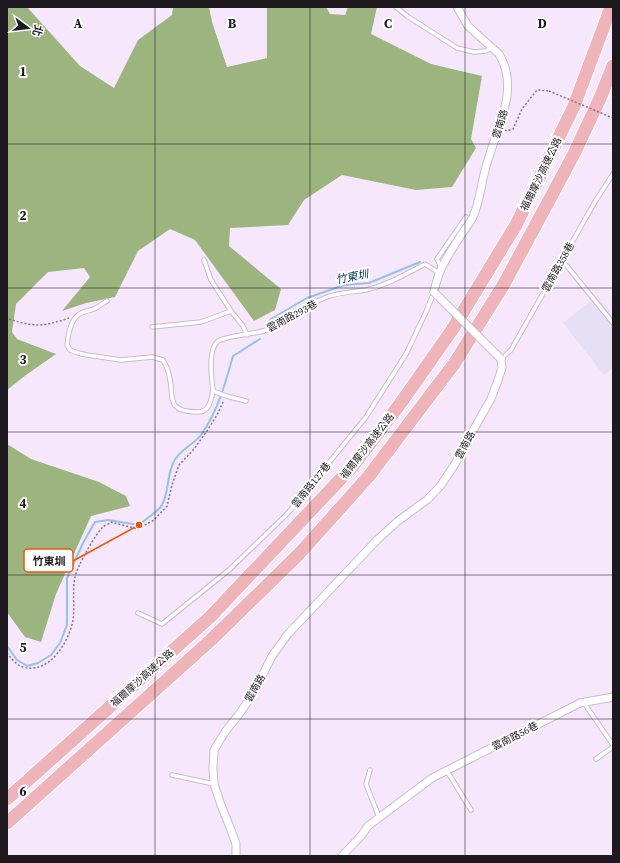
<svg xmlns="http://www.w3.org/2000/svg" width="620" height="863" font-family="'Source Serif 4','Noto Sans TC',serif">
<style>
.industrial{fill:#e5e0f5}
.forest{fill:#9cb57f}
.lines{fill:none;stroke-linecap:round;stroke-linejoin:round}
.stream{stroke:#95c1ed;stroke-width:2}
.service-casing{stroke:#cabbd0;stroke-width:5.5}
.minor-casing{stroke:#cabbd0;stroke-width:9}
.motorway-casing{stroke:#fff;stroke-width:15}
.path{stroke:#807683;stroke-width:1.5;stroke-dasharray:2 2;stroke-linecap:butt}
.service{stroke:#fff;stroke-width:3.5}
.minor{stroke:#fff;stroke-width:7}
.motorway{stroke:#efb4b9;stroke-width:13}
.minor-bridge-casing{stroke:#cabbd0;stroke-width:9;stroke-linecap:butt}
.path-bridge{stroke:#807683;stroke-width:1.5;stroke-dasharray:2 2;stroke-linecap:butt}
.minor-bridge{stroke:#fff;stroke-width:7}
.grid{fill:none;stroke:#1d171e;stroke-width:1;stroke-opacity:0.55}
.labels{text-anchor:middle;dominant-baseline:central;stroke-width:4;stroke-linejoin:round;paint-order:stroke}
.street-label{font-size:10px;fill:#1d171e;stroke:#fff}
.water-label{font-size:11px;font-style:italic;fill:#00325a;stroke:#fff}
.grid-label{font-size:13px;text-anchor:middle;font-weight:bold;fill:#1d171e;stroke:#fff;stroke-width:4;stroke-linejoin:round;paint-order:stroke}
.leader{fill:none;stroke:#e8590c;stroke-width:1.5}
.callout-dot{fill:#e8590c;stroke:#fff;stroke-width:1.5}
.callout{fill:#fff;stroke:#e8590c;stroke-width:1.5}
.callout-label{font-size:11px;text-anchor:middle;font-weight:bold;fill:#1d171e}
</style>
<rect width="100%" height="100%" fill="#f7e7fc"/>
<!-- industrial -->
<polygon class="industrial" points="597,296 613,316 613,368 604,375 563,323"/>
<!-- forest -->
<g class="forest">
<polygon points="7,7 27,7 80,66 114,88 138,40 172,15 173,7 209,7 212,22 227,67 267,58 267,7 326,7 330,14 345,15 348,7 377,7 371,34 431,64 482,76 471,139 476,148 452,187 416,190 342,175 304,200 288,225 230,228 229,246 281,289 275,310 254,321 195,240 170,229 138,251 115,297 86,303 62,311 90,277 84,268 48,272 16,304 12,332 17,339 56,354 26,375 7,390"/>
<polygon points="7,444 31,459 99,482 126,496 130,506 91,516 56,594 41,642 25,637 7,612"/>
</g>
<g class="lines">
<!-- stream -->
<g class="stream">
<polyline points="269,323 271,319 307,298 344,285 369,283 420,262"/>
<path d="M7,646L17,660L27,666L38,663L51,655L60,643L67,625V578L83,543L95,522L108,520L139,525C144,520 159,511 162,505C170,491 166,472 176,458C182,449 194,444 201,435C218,411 225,384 233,356L260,339"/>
</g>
<defs>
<g id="service">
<polyline points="396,7 407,16 457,48 474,52 486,51 491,48"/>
<polyline points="204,260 211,280 231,311 243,326 247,335"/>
<polyline points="562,260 613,323"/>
<polyline points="441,267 437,259 466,217"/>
<path d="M107,301C103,303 100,306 96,308C90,311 83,311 78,315C70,321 68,336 67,345L70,350L78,353L87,355L121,360L152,357L163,360C165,364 167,367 168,371C176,394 162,412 198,412C209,412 211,401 213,391"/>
<polyline points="152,327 201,322 231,311"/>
<polyline points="501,359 511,350 596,200 613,174"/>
<path d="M246,401L226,396L213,391C212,379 207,350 218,341C226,336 253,334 263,331C276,328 285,318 297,311C306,306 317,301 327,297C340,292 353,292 366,290C387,285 406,274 425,264L439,273"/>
<polyline points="138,613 162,624 229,570 288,513 366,417 406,354 426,312 434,292"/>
<polyline points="584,703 613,745"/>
<polyline points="596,759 613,747"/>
<polyline points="370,770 366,784 379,817"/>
<polyline points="447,771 471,810"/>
<polyline points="172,775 214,784"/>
</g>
<g id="minor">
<path d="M434,292C435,286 437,280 439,274C444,260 454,247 461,235C465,229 470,223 473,217C480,201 481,183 486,167C495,131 521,90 499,54L468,26L457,7"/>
<polyline points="236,856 236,844 231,830 221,805 214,784 213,768 214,750 225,732 240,713 254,692 272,656 288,634 377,540 398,521 428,499 441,485 455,464 471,434 491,399 498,380 502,368 501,359"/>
<polyline points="342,856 361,836 368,826 432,778 580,703 613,697"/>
</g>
<g id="motorway">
<polyline points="7,799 210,617 352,467 400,404 452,330 516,225 574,106 611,7"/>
<polyline points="7,823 211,640 299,554 369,476 454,364 504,284 574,154 601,96 613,66"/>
</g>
</defs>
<!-- service casing -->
<use href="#service" class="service-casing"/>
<!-- minor casing -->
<use href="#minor" class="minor-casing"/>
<!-- motorway casing -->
<use href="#motorway" class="motorway-casing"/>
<!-- path -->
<g class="path">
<polyline points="505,130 507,131 513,129 522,109 537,90 549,91"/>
<path d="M9,319C34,327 43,327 69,318"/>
<path d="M7,653C11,658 16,665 23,667C49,675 69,642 73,620C75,607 72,591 75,577C77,567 95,534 103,527C105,525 109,524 111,522L138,529L154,520L167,506L172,485L179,465L194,449L207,431L217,415L224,400"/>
</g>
<!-- service -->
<use href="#service" class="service"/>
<!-- minor -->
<use href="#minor" class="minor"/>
<!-- motorway -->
<use href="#motorway" class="motorway"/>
<defs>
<polyline id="minor-bridge" points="434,292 501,359"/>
</defs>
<!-- minor-bridge casing -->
<use href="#minor-bridge" class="minor-bridge-casing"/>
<!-- path-bridge -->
<polyline class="path-bridge" points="549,91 613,118"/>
<!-- minor-bridge -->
<use href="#minor-bridge" class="minor-bridge"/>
</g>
<!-- grid -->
<path class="grid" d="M155,7V856M310,7V856M465,7V856M7,144H613M7,288H613M7,432H613M7,575H613M7,719H613"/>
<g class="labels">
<!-- street labels -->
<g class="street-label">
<text transform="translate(500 124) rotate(-73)">雲南路</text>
<text transform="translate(541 174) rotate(-64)">福爾摩沙高速公路</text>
<text transform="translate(558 267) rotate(-61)">雲南路358巷</text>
<text transform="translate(292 316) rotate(-28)">雲南路293巷</text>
<text transform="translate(465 445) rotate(-62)">雲南路</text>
<text transform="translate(367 446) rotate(-52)">福爾摩沙高速公路</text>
<text transform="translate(311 485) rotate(-51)">雲南路127巷</text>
<text transform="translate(142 678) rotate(-42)">福爾摩沙高速公路</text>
<text transform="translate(255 688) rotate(-60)">雲南路</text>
<text transform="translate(515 736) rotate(-27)">雲南路56巷</text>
</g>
<!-- water labels -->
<g class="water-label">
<text transform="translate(352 277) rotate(-11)">竹東圳</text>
</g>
</g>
<g class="grid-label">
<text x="78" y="28">A</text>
<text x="232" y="28">B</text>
<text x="388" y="28">C</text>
<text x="542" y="28">D</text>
<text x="23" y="76">1</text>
<text x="23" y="220">2</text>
<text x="23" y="364">3</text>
<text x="23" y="508">4</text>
<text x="23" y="652">5</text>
<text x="23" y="796">6</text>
</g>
<!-- callouts -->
<path class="leader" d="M139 525L73 561"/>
<circle class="callout-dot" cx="139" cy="525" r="4"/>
<rect class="callout" x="24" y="549" width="49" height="23" rx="4"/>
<g class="callout-label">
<text x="49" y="565">竹東圳</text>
</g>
<!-- border -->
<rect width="620" height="863" fill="none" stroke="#1d171e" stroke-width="16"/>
<!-- north arrow -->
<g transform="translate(28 28) rotate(105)" stroke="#ffffff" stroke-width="3" paint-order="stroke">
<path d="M0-3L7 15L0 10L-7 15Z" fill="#1d171e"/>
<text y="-6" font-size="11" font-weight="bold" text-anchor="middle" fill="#1d171e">北</text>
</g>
</svg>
